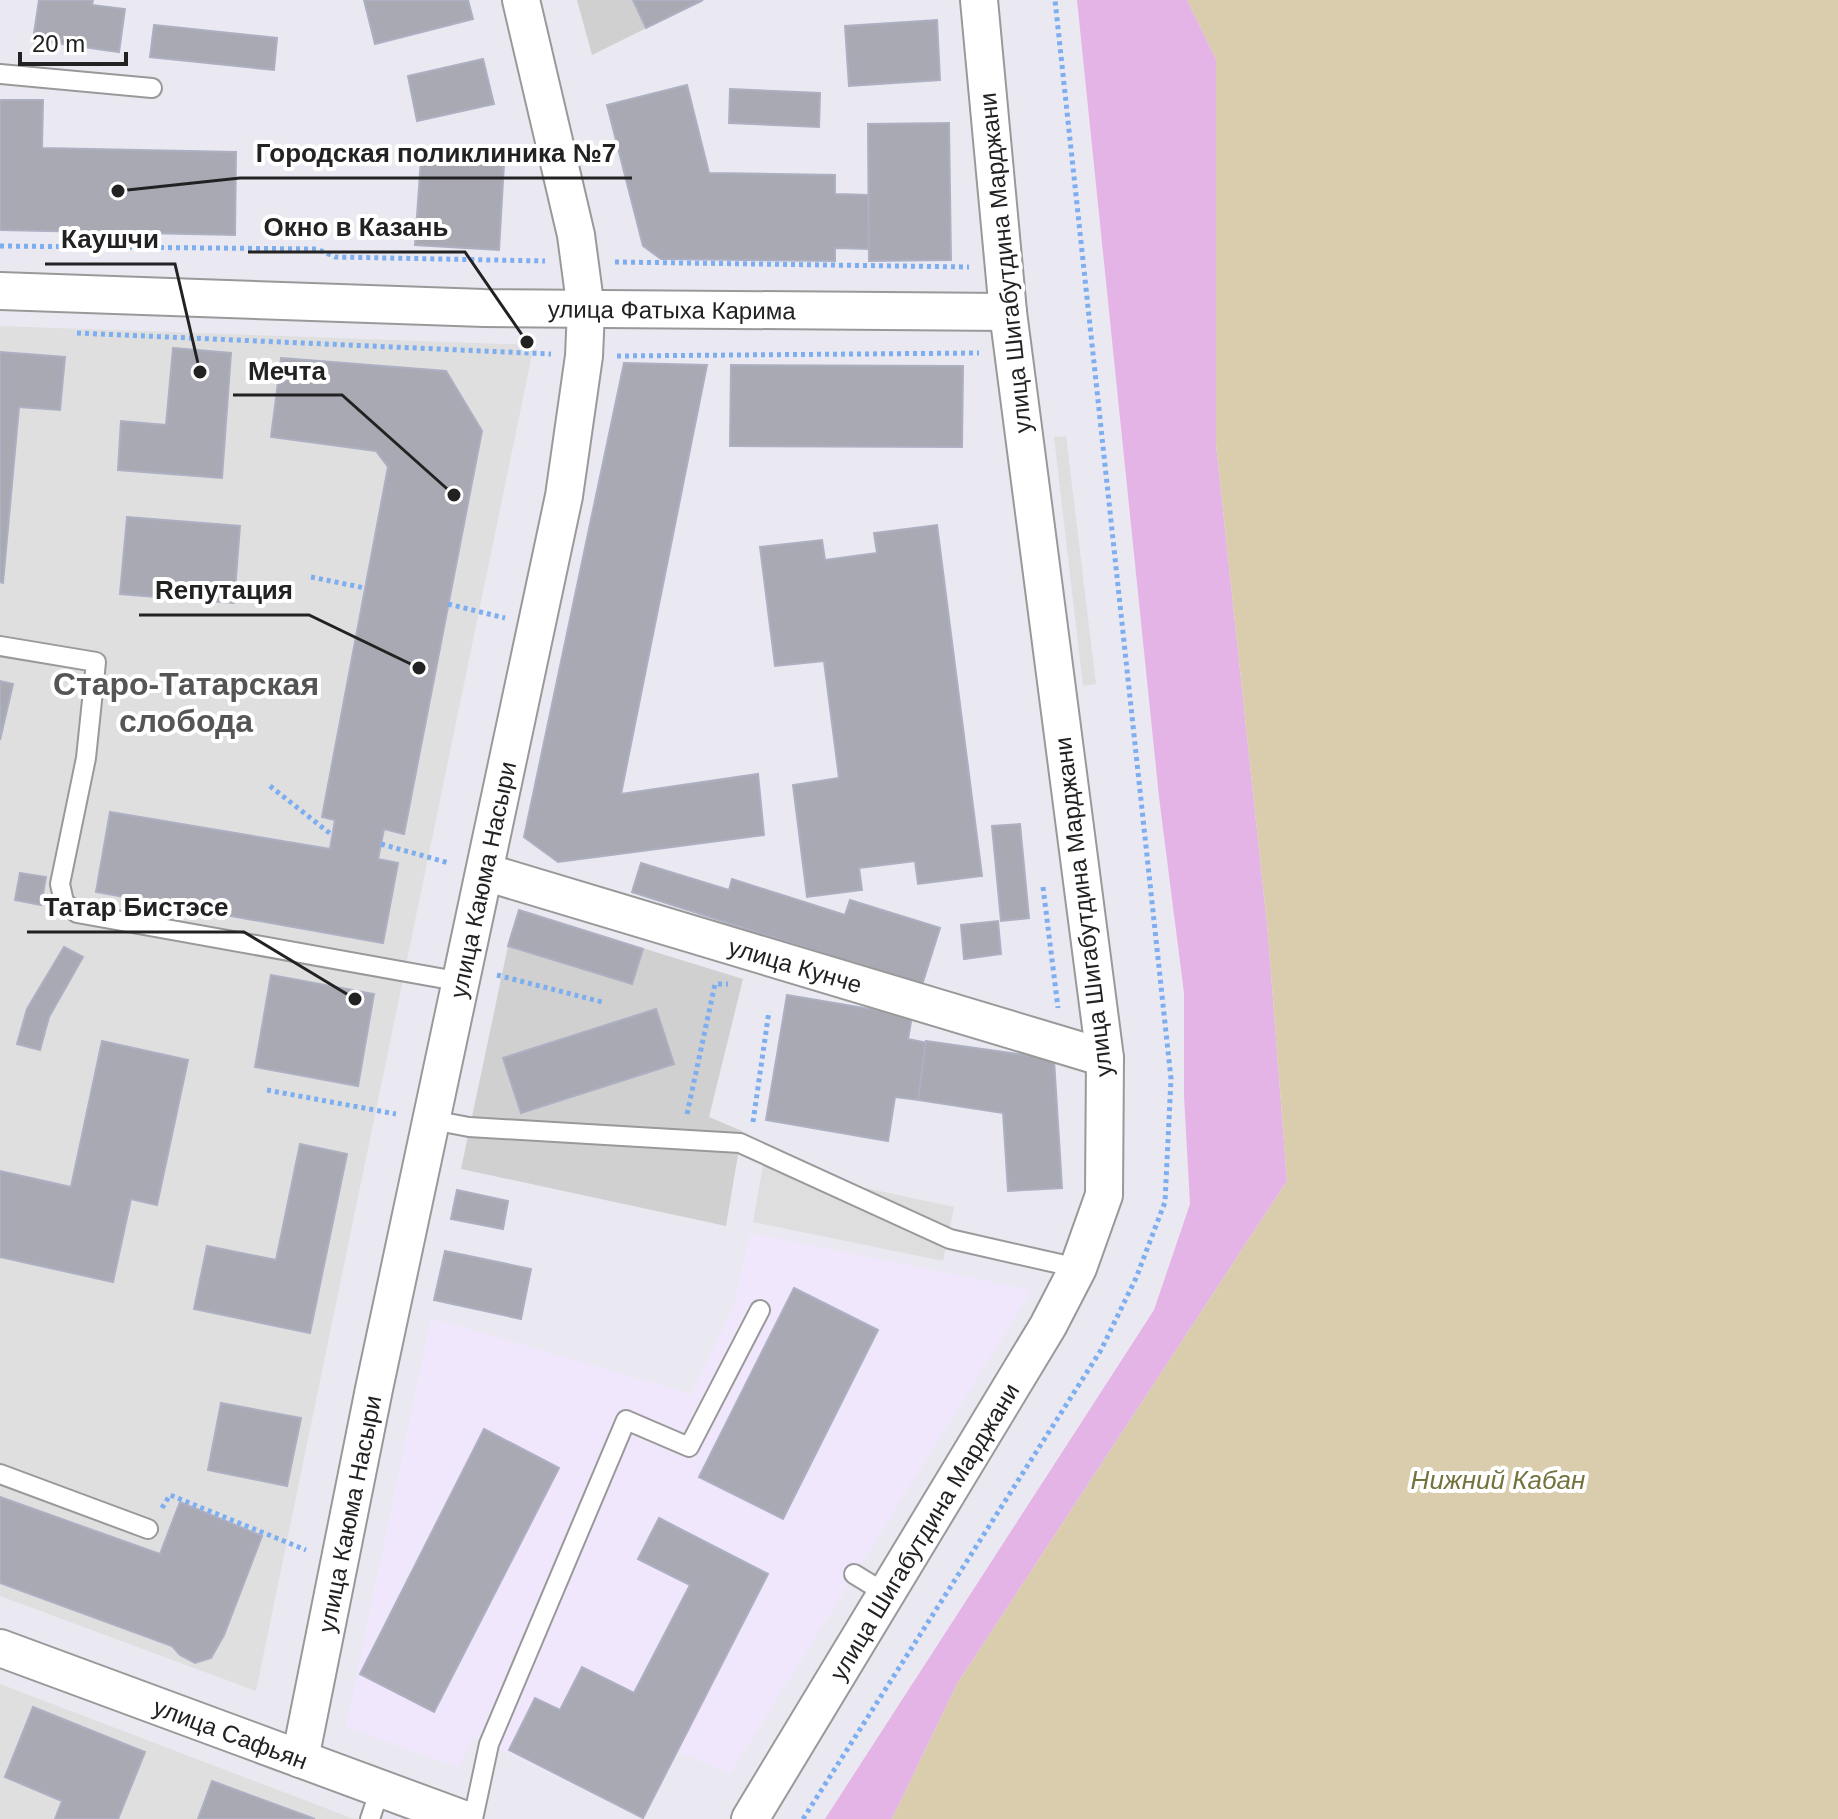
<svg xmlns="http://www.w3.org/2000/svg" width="1838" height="1819" font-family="Arial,sans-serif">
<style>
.residential{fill:#dfdfe0}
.education{fill:#f1e7fd}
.religious{fill:#d0d0d0}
.grass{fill:#e5b4e6}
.parking{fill:#dedede}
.water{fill:#dacdae}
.building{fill:#a8a9b3;stroke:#adafc2;stroke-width:2}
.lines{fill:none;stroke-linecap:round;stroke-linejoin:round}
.lane-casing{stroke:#999;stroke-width:22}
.street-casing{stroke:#999;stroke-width:40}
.path{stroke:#7daeef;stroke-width:5;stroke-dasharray:4 4;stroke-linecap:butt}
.lane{stroke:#fff;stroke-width:18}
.street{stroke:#fff;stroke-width:36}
.labels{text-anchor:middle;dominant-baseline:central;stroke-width:8;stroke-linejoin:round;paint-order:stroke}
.street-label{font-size:24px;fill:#222;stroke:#fff}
.water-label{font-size:26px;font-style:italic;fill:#74723d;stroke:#fff}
.district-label{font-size:32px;font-weight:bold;fill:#555;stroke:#fff}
.leader{fill:none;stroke:#222;stroke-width:3}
.callout-dot{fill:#222;stroke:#fff;stroke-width:3}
.callout-label{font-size:26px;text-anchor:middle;font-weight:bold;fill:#222;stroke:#fff;stroke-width:8;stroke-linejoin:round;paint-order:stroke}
</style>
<rect width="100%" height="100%" fill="#eae9f1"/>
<!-- residential -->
<g class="residential">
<polygon points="0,326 534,345 256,1691 0,1596"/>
<polygon points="0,1684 354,1819 0,1819"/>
</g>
<!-- education -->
<polygon class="education" points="750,1233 1032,1290 730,1774 677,1751 643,1818 473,1736 459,1768 346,1727 431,1318 691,1394 734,1306"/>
<!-- religious -->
<g class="religious">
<polygon points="577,0 703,0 592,55"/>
<polygon points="519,910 743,979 709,1117 742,1131 726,1226 461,1169 508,946"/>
</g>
<!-- grass -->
<polygon class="grass" points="1077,0 1187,0 1216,59 1216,444 1268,934 1287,1181 957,1684 892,1819 825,1819 1154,1310 1190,1204 1184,1096 1184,993 1159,797"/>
<!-- parking -->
<g class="parking">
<polygon points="1066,436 1096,684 1083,686 1054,437"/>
<polygon points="763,1166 954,1207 943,1261 753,1222"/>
</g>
<!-- water -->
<polygon class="water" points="1187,0 1838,0 1838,1819 892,1819 957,1684 1287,1181 1268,934 1216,444 1216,59"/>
<!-- building -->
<g class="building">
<polygon points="39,0 93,0 92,5 125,9 119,52 33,40"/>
<polygon points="364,0 468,0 473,19 375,44"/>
<polygon points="633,0 703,0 646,28"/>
<polygon points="937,20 940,80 849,86 845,26"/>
<polygon points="154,25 277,38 274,70 150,57"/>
<polygon points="483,59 494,104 417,121 408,76"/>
<polygon points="687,85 709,173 835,175 835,194 868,195 869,249 835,248 835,261 661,259 643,246 607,105"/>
<polygon points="730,89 820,93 819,127 729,123"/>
<polygon points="0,100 43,100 42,148 236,152 235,235 0,230"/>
<polygon points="949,123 951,260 869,261 868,124"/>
<polygon points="421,158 504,164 499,250 415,245"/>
<polygon points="173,348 231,353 222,478 118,470 121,421 166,425"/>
<polygon points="0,352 65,357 60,410 19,407 3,583 0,582"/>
<polygon points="281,358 446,371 482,431 404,834 384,829 378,859 398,863 383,943 96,892 110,812 330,849 335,820 322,817 388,467 376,451 271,437"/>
<polygon points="624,363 707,365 621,794 758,774 764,835 558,862 524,837"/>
<polygon points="731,365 963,366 962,447 730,446"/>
<polygon points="127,517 240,526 234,603 120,594"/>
<polygon points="937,525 982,876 918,884 915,861 859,868 862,890 807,897 793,785 839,778 824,661 775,666 760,547 822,540 825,560 877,553 874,533"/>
<polygon points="0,681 13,684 0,740"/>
<polygon points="1020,824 1029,918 1001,921 992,826"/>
<polygon points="641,863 729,890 732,879 845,915 850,900 940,928 922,985 632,892"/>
<polygon points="20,873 46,877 41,905 15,900"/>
<polygon points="519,910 643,949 632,984 508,946"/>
<polygon points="998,921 1001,954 964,959 961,925"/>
<polygon points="64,947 83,957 49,1017 40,1050 17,1044 27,1009"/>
<polygon points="271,975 374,994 358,1086 255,1067"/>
<polygon points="787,995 912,1016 908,1039 928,1043 918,1100 895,1097 888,1141 766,1120"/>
<polygon points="656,1009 674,1064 521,1113 503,1058"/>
<polygon points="102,1041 188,1060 157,1205 131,1199 113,1282 0,1257 0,1171 71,1187"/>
<polygon points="926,1041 1054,1059 1062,1188 1008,1191 1003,1113 918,1100"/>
<polygon points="300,1144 347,1154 310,1333 194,1309 207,1246 276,1260"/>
<polygon points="457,1190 508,1201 503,1229 451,1219"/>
<polygon points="445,1251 531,1269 521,1319 434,1300"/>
<polygon points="794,1288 878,1330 783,1519 699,1477"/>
<polygon points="221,1403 301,1418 287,1486 208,1470"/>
<polygon points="484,1429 559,1468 434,1712 360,1674"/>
<polygon points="0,1497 160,1554 180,1502 262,1536 224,1635 211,1658 195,1663 180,1655 172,1646 0,1583"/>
<polygon points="659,1518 768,1574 643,1818 509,1750 535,1698 560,1710 582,1667 634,1693 690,1585 638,1559"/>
<polygon points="33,1707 145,1752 118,1819 55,1819 62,1801 5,1777"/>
<polygon points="212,1781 315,1819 198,1819"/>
</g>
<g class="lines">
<defs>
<g id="lane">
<polyline points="0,74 152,88"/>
<polyline points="0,646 96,662 86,758 60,884 64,902 77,913 462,982"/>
<polyline points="432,1120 469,1127 740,1143 950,1239 1078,1268"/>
<polyline points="0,1474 148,1529"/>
<polyline points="854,1574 885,1593"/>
<polyline points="370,1819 380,1789"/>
<polyline points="473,1819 489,1744 626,1420 689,1447 760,1310"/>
</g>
<g id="street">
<path id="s1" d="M0,291L484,308L1008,312"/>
<path id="s2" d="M485,872L1105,1058"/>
<path id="s3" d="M0,1648L463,1819"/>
<path id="s4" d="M300,1759L374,1389L564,496L584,356L586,310L576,235L521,0"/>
<path id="s5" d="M750,1819L1048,1326L1078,1268L1104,1195L1105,1058L1008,312L979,0"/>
</g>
</defs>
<!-- lane casing -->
<use href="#lane" class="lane-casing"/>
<!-- street casing -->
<use href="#street" class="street-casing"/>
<!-- path -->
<g class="path">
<polyline points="0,246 317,249 335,257 545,261"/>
<polyline points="615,262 969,267"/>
<polyline points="77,333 551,354"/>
<polyline points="617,356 979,353"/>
<polyline points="311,577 365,588"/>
<polyline points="448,604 505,618"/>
<polyline points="270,786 332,835"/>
<polyline points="381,844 449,863"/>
<polyline points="1043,887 1058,1008"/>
<polyline points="497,975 602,1002"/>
<polyline points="267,1090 396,1114"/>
<polyline points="687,1114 715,984 728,984"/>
<polyline points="753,1122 769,1011"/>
<polyline points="162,1508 170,1495 306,1550"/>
<polyline points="803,1819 1101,1350 1136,1278 1165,1202 1171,1079 1055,0"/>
</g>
<!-- lane -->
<use href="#lane" class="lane"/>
<!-- street -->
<use href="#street" class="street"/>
</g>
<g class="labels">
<!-- street labels -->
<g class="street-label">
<text transform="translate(1005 263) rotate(-96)">улица Шигабутдина Марджани</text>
<text stroke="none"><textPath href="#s1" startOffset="672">улица Фатыха Карима</textPath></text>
<text stroke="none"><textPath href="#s4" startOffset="898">улица Каюма Насыри</textPath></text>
<text transform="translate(1083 907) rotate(-97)">улица Шигабутдина Марджани</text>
<text stroke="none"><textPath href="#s2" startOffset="324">улица Кунче</textPath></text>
<text stroke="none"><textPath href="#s4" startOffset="250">улица Каюма Насыри</textPath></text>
<text stroke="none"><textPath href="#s5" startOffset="336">улица Шигабутдина Марджани</textPath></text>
<text stroke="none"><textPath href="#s3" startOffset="246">улица Сафьян</textPath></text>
</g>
<!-- water labels -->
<g class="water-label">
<text x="1498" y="1480">Нижний Кабан</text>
</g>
<!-- district labels -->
<g class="district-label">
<text x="186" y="684">Старо-Татарская<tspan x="186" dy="37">слобода</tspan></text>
</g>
</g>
<!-- callouts -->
<path class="leader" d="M118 191L240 178H632M527 342L465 252H248M200 372L175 264H45M454 495L342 395H233M419 668L309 615H139M355 999L244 932H27"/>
<g class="callout-dot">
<circle cx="118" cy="191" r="8"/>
<circle cx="527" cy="342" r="8"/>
<circle cx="200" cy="372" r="8"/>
<circle cx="454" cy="495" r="8"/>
<circle cx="419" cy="668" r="8"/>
<circle cx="355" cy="999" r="8"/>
</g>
<g class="callout-label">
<text x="436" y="162">Городская поликлиника №7</text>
<text x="356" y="236">Окно в Казань</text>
<text x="110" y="248">Каушчи</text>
<text x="287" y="380">Мечта</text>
<text x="224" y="599">Rепутация</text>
<text x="136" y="916">Татар Бистэсе</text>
</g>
<!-- scale -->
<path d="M20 52v12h106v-12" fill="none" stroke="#222222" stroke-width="4"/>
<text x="32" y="52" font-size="24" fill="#222222" stroke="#ffffff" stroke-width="6" paint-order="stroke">20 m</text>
</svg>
